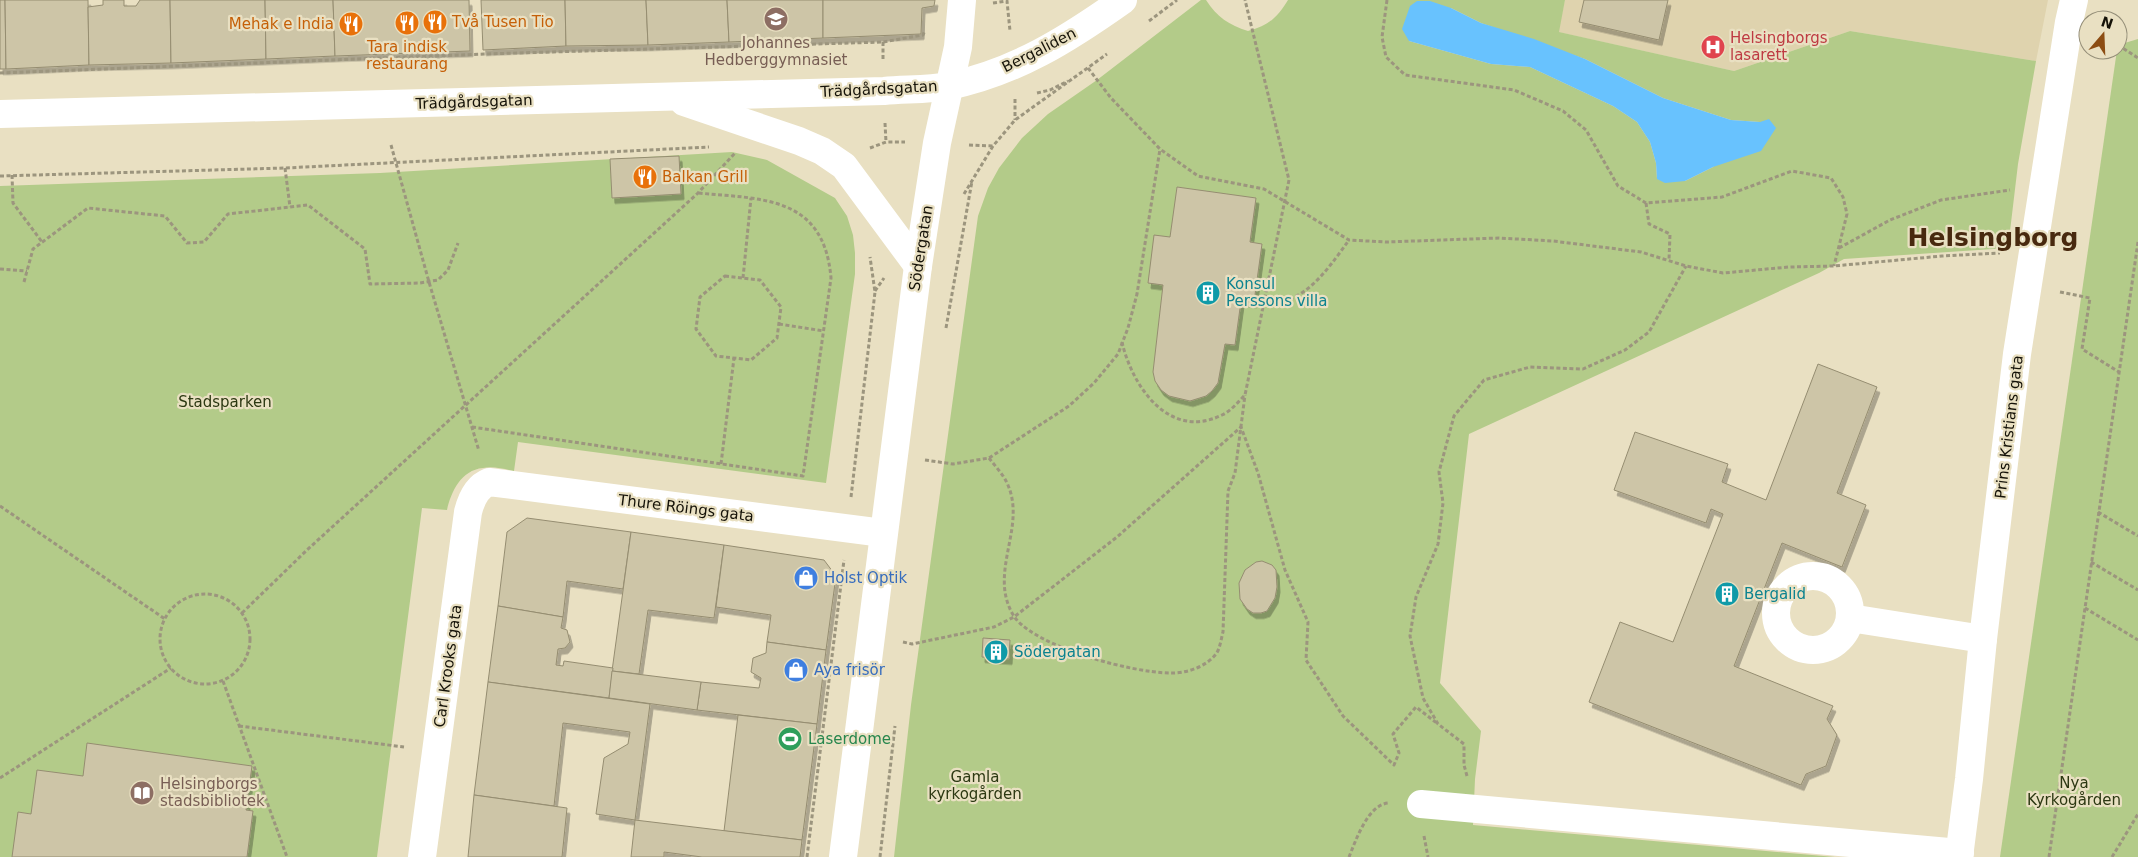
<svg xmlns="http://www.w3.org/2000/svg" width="2138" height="857" font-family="'DejaVu Sans',sans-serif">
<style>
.built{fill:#dfd3ae}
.green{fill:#b3cb89;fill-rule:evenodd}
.water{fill:#68c2fe}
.building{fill:#cdc5a7;stroke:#958d71;filter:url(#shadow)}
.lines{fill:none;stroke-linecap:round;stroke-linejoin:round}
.path{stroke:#9c957e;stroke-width:3;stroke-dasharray:4 2.5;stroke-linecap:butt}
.minor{stroke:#fff;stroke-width:28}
.labels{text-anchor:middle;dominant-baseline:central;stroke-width:4.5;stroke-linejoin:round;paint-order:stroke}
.food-label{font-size:15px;fill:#c56008;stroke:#e9e0c2;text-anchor:start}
.health-label{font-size:15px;fill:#be3a42;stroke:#e9e0c2;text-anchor:start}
.education-label{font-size:15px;fill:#785e54;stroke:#e9e0c2}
.street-label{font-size:15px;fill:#151208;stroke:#e9e0c2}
.culture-label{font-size:15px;fill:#0d838f;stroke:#e9e0c2;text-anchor:start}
.park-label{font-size:15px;fill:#2c3812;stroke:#e9e0c2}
.shop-label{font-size:15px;fill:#366cbe;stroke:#e9e0c2;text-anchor:start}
.leisure-label{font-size:15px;fill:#27864d;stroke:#e9e0c2;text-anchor:start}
.town-label{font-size:25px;font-weight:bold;fill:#48290f;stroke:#e9e0c2}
</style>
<defs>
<filter id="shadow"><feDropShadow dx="3" dy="5.5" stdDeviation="0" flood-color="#0004"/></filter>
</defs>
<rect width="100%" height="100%" fill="#e9e0c2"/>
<!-- built -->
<polygon class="built" points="1565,0 2048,0 2036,61 1850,31 1734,71 1558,32"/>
<!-- green -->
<g class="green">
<path d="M1201,0H1206C1217,17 1229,25 1248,31C1268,26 1277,18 1288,0H1565L1559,32L1734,71L1850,31L2036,61L2018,164L2008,248L1844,259L1819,273L1469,434L1440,683L1481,731L1475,779L1473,825L1835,857H894L911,705L978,216L988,188L999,168L1022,138L1048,114L1097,80ZM1451,8L1481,23L1585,59L1663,98L1731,120L1760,122L1713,167L1685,181L1657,179L1656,163L1650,142L1637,122L1613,106L1530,67L1491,64L1409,41Z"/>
<polygon points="2138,39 2138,857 2000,857 2117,50 2118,45"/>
<path d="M732,152L767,160L835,198L847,216L853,235L855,253V274L826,483L518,442L514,471C504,469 493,466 483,468C461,470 451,492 447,510L422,508L377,857H0V186L380,173Z"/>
</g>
<!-- water -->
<polygon class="water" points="1417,1 1430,1 1451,8 1481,23 1534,39 1585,59 1663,98 1731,120 1760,122 1769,119 1776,128 1761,151 1713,167 1685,181 1665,183 1657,179 1656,163 1650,142 1637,122 1613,106 1530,67 1491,64 1409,41 1402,29 1410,6"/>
<!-- building -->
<g class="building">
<polygon points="0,0 5,0 6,69 0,69"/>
<polygon points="5,0 88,0 89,65 6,69"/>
<polygon points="103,0 124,0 124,6 136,6 140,0 170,0 171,63 89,65 88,7 103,5"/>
<polygon points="170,0 265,0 266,59 171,63"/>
<polygon points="265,0 333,0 335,56 266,59"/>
<polygon points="333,0 469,0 470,51 335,56"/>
<polygon points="481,0 565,0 566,46 483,50"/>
<polygon points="565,0 646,0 648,45 566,46"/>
<polygon points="646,0 727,0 729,42 648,45"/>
<polygon points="727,0 823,0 823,38 729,42"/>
<polygon points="823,0 935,0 934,6 922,8 921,34 823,38"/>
<polygon points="1584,0 1668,0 1659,40 1579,22"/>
<polygon points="679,156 681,194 612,198 610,159"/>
<polygon points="1177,187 1256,198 1250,242 1262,244 1254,302 1241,301 1235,345 1225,344 1218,383 1212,391 1206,396 1190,401 1169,396 1161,390 1155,381 1153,372 1163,285 1148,283 1154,235 1170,237"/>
<polygon points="1818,364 1877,387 1837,493 1866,505 1842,567 1782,543 1734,666 1833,706 1827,719 1837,735 1826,766 1806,774 1801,785 1589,702 1620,622 1673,642 1723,514 1711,509 1706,523 1614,490 1635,432 1728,464 1722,482 1766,500"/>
<polygon points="527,518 631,532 623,589 567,581 563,617 498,606 507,532"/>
<polygon points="631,532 724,545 714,618 648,610 639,674 612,671"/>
<polygon points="724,545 824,560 836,576 826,650 767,642 771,615 716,607"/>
<polygon points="1262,561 1272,565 1276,570 1277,587 1275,598 1267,611 1261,613 1253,613 1247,609 1240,599 1239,583 1245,570 1256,562"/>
<polygon points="498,606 563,617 561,628 567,630 570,642 565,648 558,649 556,665 563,666 564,661 613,668 609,698 488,682"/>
<polygon points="983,638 1010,640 1009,659 982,657"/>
<polygon points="767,642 826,650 817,724 697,710 701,682 759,688 761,678 751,672 753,658 766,653"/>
<polygon points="612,671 701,682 697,710 609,698"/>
<polygon points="488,682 650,704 635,820 596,814 604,758 628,744 630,732 563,723 554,806 474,795"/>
<polygon points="738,715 817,724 802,840 724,831"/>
<polygon points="87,743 252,766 246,810 253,811 247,857 12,857 18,812 31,814 37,770 83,776"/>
<polygon points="474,795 567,808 562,857 468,857"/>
<polygon points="635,820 802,840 800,857 702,857 664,852 664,857 631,857"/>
</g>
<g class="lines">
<!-- path -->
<g class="path">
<polyline points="1387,0 1382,37 1386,57 1405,75 1514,90 1563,111 1586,130 1618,186 1646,203 1722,197 1792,171 1831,178 1843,197 1847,214 1834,266"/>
<polyline points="993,3 1007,1 1010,31"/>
<polyline points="1149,21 1177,0"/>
<polyline points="883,42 883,59"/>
<polyline points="2118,45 2138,58"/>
<polyline points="1088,68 1111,98 1160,149 1198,176 1264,189 1349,240 1386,242 1499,238 1553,241 1641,252 1686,266 1723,273 1789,267 1834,266 1942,256 2000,253"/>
<polyline points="0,73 484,54 883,42 923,35 925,30"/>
<polyline points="1037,93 1050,90 1068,81"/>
<polyline points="1015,99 1015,120"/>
<polyline points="885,123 886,142"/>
<polyline points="391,145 429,282 479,451"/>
<polyline points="969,145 993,146"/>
<polyline points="870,148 886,142 905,142"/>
<polyline points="285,168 290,207"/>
<polyline points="12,175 13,203 42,242"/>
<polyline points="0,176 285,168 709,147"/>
<polyline points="964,194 993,146 1015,120 1107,54"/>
<polyline points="1646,203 1649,224 1670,234 1669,260"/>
<polyline points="1839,248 1890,220 1941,200 2010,190"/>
<polyline points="0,269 27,271"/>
<polygon points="725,276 760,280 781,307 777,338 751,360 716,356 696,329 700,297"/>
<polyline points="743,278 751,198"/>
<polyline points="24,282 33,249 88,208 165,216 187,243 204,242 228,214 308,205 365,249 370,284 420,283 438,280 448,270 458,243"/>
<polyline points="875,291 884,278"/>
<polyline points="2060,292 2090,298 2082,349 2119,372"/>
<path d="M1264,303C1270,302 1278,302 1284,301C1312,294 1333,262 1349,240"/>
<polyline points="779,324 824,331"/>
<polyline points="946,328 972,181"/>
<path d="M1122,342C1132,386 1169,441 1222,415C1231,411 1238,402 1245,395L1289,180L1245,0"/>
<path d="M472,427L803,476L831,278C824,196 763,199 698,193"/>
<path d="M989,458C995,466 1003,474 1007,483C1024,519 1000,555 1005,592C1007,604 1012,617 1022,625C1051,650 1130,672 1169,673C1185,674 1206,667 1216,654C1220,649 1221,639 1223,632L1228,491L1235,473L1245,395"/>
<polyline points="925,460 953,464 989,458 1069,406 1094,383 1118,354 1128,328 1137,294 1160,149"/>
<polyline points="721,464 734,358"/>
<polyline points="851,497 875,292 870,257"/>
<polyline points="0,506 165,619"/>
<polyline points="2098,512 2138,536"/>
<polyline points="2091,562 2138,590"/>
<circle cx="205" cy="639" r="45"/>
<polyline points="2085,608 2138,640"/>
<polyline points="242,613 307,550 698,193 735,153"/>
<polyline points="903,642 912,644 994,627 1014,617 1117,537 1241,427 1258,473 1285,570 1308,622 1306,660 1343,716 1394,765 1399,753 1393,734 1416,707 1438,724"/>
<polyline points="1097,658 1100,649"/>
<polyline points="223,681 287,857"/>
<polyline points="239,726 404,747"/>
<polyline points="1467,776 1464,765 1464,744 1438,724 1423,698 1410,636 1416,597 1438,544 1443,503 1439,472 1454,416 1484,380 1530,367 1583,369 1625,350 1649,332 1686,266"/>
<polyline points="0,778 171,668"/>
<polyline points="1424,836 1428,857"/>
<polyline points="807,857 844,560"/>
<polyline points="880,857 895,726"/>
<path d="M1349,857C1356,840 1368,804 1389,803"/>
<polyline points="2049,857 2138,242"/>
<polyline points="2112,857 2138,814"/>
</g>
<!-- minor -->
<g class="minor">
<polyline points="684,102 799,141 822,151 844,166 918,266"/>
<path d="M0,114L884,91C905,89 928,90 949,86C1016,72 1068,39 1123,0"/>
<circle cx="1813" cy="613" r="37"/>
<polyline points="1850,618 1983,639"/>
<polyline points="1421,804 1960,853"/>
<path d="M422,857L468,512C471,500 476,487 489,482L883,533"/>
<polyline points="843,857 918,266 937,143 958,47 962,0"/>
<polyline points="1959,857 1969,779 1983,639 2017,354 2069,22 2074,0"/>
</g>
</g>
<!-- icons -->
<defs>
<symbol id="school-disc" viewBox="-11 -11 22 22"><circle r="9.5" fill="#8d6e63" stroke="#e9e0c2"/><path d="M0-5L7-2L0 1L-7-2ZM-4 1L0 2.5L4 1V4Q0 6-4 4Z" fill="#fff"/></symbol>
<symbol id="restaurant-disc" viewBox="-11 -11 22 22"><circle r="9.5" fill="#e8710a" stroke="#e9e0c2"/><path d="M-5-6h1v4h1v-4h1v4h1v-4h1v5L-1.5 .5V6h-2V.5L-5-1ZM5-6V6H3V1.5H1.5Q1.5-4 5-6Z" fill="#fff"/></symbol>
<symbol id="hospital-disc" viewBox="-11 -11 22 22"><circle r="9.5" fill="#e0444e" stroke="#e9e0c2"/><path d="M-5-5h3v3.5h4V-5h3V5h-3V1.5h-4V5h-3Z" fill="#fff"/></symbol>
<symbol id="building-disc" viewBox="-11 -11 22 22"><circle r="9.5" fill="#0f9aa8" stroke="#e9e0c2"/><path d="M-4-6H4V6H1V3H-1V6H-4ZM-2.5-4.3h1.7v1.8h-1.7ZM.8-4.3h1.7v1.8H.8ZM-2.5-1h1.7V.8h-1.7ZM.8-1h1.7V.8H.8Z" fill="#fff"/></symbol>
<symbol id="shop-disc" viewBox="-11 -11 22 22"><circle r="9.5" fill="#3f7fe0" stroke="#e9e0c2"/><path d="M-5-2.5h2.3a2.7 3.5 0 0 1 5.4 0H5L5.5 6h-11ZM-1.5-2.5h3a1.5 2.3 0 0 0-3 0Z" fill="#fff"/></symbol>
<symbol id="stadium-disc" viewBox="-11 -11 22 22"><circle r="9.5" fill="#2e9e5b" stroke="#e9e0c2"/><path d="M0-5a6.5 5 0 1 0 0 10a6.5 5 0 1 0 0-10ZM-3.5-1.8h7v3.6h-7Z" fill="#fff"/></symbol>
<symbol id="library-disc" viewBox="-11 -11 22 22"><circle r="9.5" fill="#8d6e63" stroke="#e9e0c2"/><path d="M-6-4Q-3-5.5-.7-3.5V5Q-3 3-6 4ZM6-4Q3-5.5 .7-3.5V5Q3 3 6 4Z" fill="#fff"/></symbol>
</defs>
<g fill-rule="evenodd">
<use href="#school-disc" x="762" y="5" width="28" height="28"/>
<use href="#restaurant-disc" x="421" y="8" width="28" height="28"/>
<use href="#restaurant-disc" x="393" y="9" width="28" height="28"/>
<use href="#restaurant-disc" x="337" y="10" width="28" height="28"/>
<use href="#hospital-disc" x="1699" y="33" width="28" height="28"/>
<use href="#restaurant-disc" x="631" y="163" width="28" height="28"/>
<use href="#building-disc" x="1194" y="279" width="28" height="28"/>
<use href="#shop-disc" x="792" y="564" width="28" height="28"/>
<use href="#building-disc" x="1713" y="580" width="28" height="28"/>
<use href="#building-disc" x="982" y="638" width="28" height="28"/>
<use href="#shop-disc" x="782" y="656" width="28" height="28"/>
<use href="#stadium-disc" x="776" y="725" width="28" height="28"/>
<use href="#library-disc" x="128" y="779" width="28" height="28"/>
</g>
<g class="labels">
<!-- food labels -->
<g class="food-label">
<text x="452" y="22">Två Tusen Tio</text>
<text x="334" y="24" text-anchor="end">Mehak e India</text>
<text x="407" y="47" text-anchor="middle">Tara indisk<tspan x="407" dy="17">restaurang</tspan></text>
<text x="662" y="177">Balkan Grill</text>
</g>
<!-- health labels -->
<g class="health-label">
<text x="1730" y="38">Helsingborgs<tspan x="1730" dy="17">lasarett</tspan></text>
</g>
<!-- education labels -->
<g class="education-label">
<text x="776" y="43">Johannes<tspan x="776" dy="17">Hedberggymnasiet</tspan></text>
<text x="160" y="784" text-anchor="start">Helsingborgs<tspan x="160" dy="17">stadsbibliotek</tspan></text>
</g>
<!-- street labels -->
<g class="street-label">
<text transform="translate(1039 50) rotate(-27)">Bergaliden</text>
<text transform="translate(879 89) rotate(-3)">Trädgårdsgatan</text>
<text transform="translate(474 102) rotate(-2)">Trädgårdsgatan</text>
<text transform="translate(921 248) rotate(-81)">Södergatan</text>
<text transform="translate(2009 427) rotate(-83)">Prins Kristians gata</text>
<text transform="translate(686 508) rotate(7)">Thure Röings gata</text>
<text transform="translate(448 666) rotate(-82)">Carl Krooks gata</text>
</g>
<!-- culture labels -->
<g class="culture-label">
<text x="1226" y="284">Konsul<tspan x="1226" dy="17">Perssons villa</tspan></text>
<text x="1744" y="594">Bergalid</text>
<text x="1014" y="652">Södergatan</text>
</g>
<!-- park labels -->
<g class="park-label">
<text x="225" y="402">Stadsparken</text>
<text x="975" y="777">Gamla<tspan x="975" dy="17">kyrkogården</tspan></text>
<text x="2074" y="783">Nya<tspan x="2074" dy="17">Kyrkogården</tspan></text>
</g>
<!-- shop labels -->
<g class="shop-label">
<text x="824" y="578">Holst Optik</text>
<text x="814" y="670">Aya frisör</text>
</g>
<!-- leisure labels -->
<g class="leisure-label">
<text x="808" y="739">Laserdome</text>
</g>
<!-- town labels -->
<g class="town-label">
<text x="1993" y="237">Helsingborg</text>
</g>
</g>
<!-- north arrow -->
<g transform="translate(2103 35) rotate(19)"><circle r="24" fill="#e9e0c2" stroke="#948e78"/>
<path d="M0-4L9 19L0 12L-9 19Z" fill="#8c4d13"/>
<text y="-8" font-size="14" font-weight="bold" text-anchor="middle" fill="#151208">N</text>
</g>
</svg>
